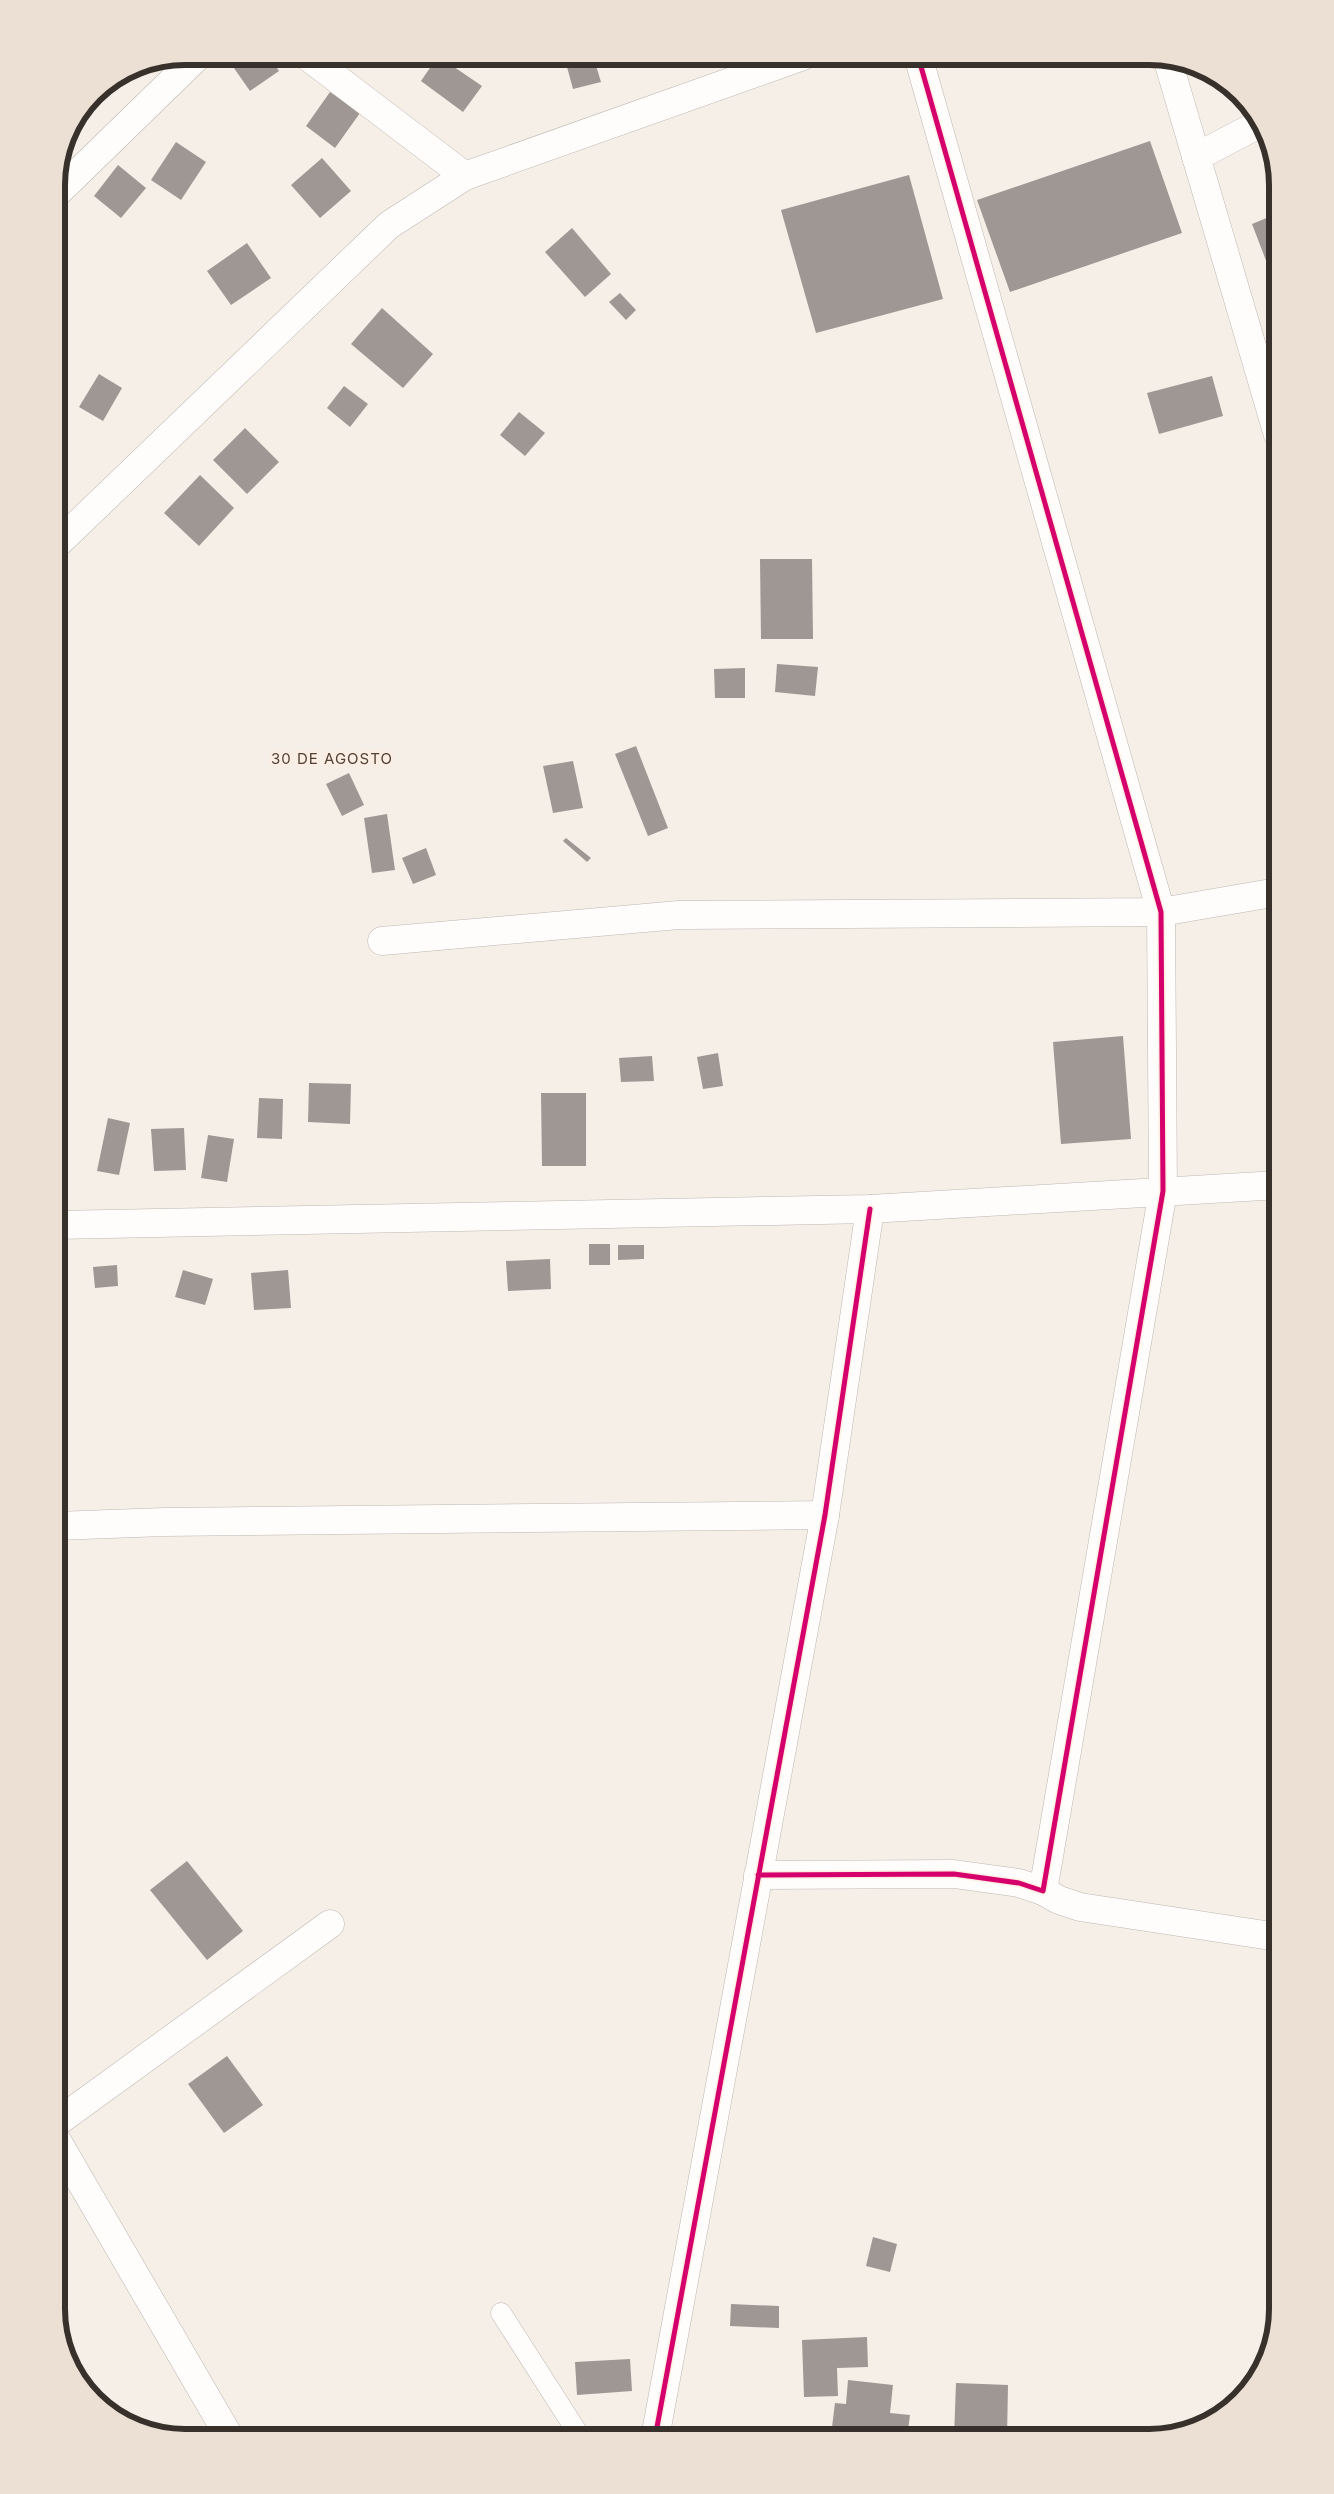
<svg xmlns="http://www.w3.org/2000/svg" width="1334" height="2494" font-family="Inter,sans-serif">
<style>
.building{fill:#9e9793}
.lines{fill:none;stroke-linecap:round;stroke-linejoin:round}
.service-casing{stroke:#bdb7b1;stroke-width:21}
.minor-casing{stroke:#bdb7b1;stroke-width:29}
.tertiary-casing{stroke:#bdb7b1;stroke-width:29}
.service{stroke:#fefdfc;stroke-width:20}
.minor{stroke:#fefdfc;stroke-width:28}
.tertiary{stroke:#fefdfc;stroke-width:28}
.cycleway-casing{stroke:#fceee2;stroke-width:8}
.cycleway{stroke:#d6006c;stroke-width:5}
.labels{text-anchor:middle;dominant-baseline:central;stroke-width:5;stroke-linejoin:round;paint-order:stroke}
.neighbourhood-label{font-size:15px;letter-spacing:1px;fill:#504236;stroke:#fceee2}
.rim{fill:none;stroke:#38312b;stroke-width:6}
</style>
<rect width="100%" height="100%" fill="#f6efe8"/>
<!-- building -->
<g class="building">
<polygon points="235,56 269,56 279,71 250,91 229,61"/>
<polygon points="383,56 398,56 392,64"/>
<polygon points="438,56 482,86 463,112 421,81"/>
<polygon points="564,56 593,56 601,82 573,89"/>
<polygon points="651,56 683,56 683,57 654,66"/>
<polygon points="330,92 360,113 335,148 306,126"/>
<polygon points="1150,141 1182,233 1010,292 977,200"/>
<polygon points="176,142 206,162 181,200 151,180"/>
<polygon points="322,158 351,191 320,218 291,185"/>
<polygon points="118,165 146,188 121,218 94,196"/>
<polygon points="909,175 943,299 816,333 781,210"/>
<polygon points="1276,214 1278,268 1270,271 1252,224"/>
<polygon points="572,228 611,274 585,297 545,252"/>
<polygon points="247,243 271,278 231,305 207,271"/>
<polygon points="620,293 636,310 626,320 609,302"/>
<polygon points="382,308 433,354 403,388 351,344"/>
<polygon points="99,374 122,388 103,421 79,407"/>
<polygon points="1212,376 1223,416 1159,434 1147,393"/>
<polygon points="344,386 368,404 350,427 327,408"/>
<polygon points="519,412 545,433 525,456 500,435"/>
<polygon points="245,428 279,462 247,494 213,460"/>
<polygon points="200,475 234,508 199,546 164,513"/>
<polygon points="760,559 812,559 813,639 761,639"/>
<polygon points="777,664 818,667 815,696 775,692"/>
<polygon points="745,668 745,698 715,698 714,669"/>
<polygon points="636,746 668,828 648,836 615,754"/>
<polygon points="573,761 583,808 553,813 543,766"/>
<polygon points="349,773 364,805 342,816 326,784"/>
<polygon points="387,814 395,870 372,873 364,818"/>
<polygon points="566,838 591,858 587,862 563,841"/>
<polygon points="426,848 436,875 413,884 402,858"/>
<polygon points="1123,1036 1131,1139 1061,1144 1053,1042"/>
<polygon points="718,1053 723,1086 703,1089 697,1057"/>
<polygon points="652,1056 654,1081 621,1082 619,1058"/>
<polygon points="309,1083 351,1084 350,1124 308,1122"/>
<polygon points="541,1093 586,1093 586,1166 542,1166"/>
<polygon points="259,1098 283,1099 282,1139 257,1138"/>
<polygon points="108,1118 130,1123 119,1175 97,1171"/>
<polygon points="184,1128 186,1170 154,1171 151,1129"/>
<polygon points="208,1135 234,1139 227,1182 201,1178"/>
<rect x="589" y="1244" width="21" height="21"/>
<polygon points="618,1245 644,1245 644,1259 618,1260"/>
<polygon points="550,1259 551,1289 508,1291 506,1261"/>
<polygon points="117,1265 118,1286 95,1288 93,1267"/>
<polygon points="183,1270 213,1279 205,1305 175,1297"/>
<polygon points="288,1270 291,1308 254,1310 251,1273"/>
<polygon points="1278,1278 1278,1305 1271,1305 1268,1279"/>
<polygon points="187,1861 243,1931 207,1960 150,1890"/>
<polygon points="227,2056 263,2105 224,2133 188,2084"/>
<polygon points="873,2237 897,2244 890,2272 866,2266"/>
<polygon points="731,2304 779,2306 779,2328 730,2326"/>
<polygon points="867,2337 868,2367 837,2368 838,2396 804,2397 802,2340"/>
<polygon points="630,2359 632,2391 577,2395 575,2362"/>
<polygon points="848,2380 893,2385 890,2413 910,2415 907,2438 848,2438 848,2429 832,2427 835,2403 846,2404"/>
<polygon points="956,2383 1008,2385 1007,2438 954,2438"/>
</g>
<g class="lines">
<defs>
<polyline id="service" points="501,2313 581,2438"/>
<g id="minor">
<polyline points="307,56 465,176"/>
<polyline points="1196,157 1259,124"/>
<polyline points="57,193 198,56"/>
<polyline points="56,545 389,225 465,176 803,56"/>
<polyline points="382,941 679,915 1161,912 1278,892"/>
<polyline points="56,1225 870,1209 1278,1185"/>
<polyline points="56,1526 164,1522 825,1515"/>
<polyline points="758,1875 954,1874 1019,1883 1043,1891 1163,1191 1161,912 918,56"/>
<polyline points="1043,1891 1059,1900 1080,1907 1278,1937"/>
<polyline points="56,2123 330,1924"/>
<polyline points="56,2139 230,2438"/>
<polyline points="655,2438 825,1515 870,1209"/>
</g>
<polyline id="tertiary" points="1168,61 1278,435"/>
</defs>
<!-- service casing -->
<use href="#service" class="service-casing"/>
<!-- minor casing -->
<use href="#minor" class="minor-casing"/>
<!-- tertiary casing -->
<use href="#tertiary" class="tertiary-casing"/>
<!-- service -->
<use href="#service" class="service"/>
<!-- minor -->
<use href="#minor" class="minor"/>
<!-- tertiary -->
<use href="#tertiary" class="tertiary"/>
<defs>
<g id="cycleway">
<polyline points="758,1875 954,1874 1019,1883 1043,1891 1163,1191 1161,912 918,56"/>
<polyline points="655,2438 825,1515 870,1209"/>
</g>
</defs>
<!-- cycleway casing -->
<use href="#cycleway" class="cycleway-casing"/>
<!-- cycleway -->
<use href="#cycleway" class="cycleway"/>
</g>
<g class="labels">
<!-- neighbourhood labels -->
<g class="neighbourhood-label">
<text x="332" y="758">30 DE AGOSTO</text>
</g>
</g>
<!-- crop -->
<path d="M0 0H1334V2494H0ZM185 65H1149A120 120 0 0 1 1269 185V2309A120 120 0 0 1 1149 2429H185A120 120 0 0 1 65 2309V185A120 120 0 0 1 185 65Z" fill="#ecdfd3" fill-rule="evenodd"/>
<path class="rim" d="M185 65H1149A120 120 0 0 1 1269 185V2309A120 120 0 0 1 1149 2429H185A120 120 0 0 1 65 2309V185A120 120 0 0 1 185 65Z"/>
</svg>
